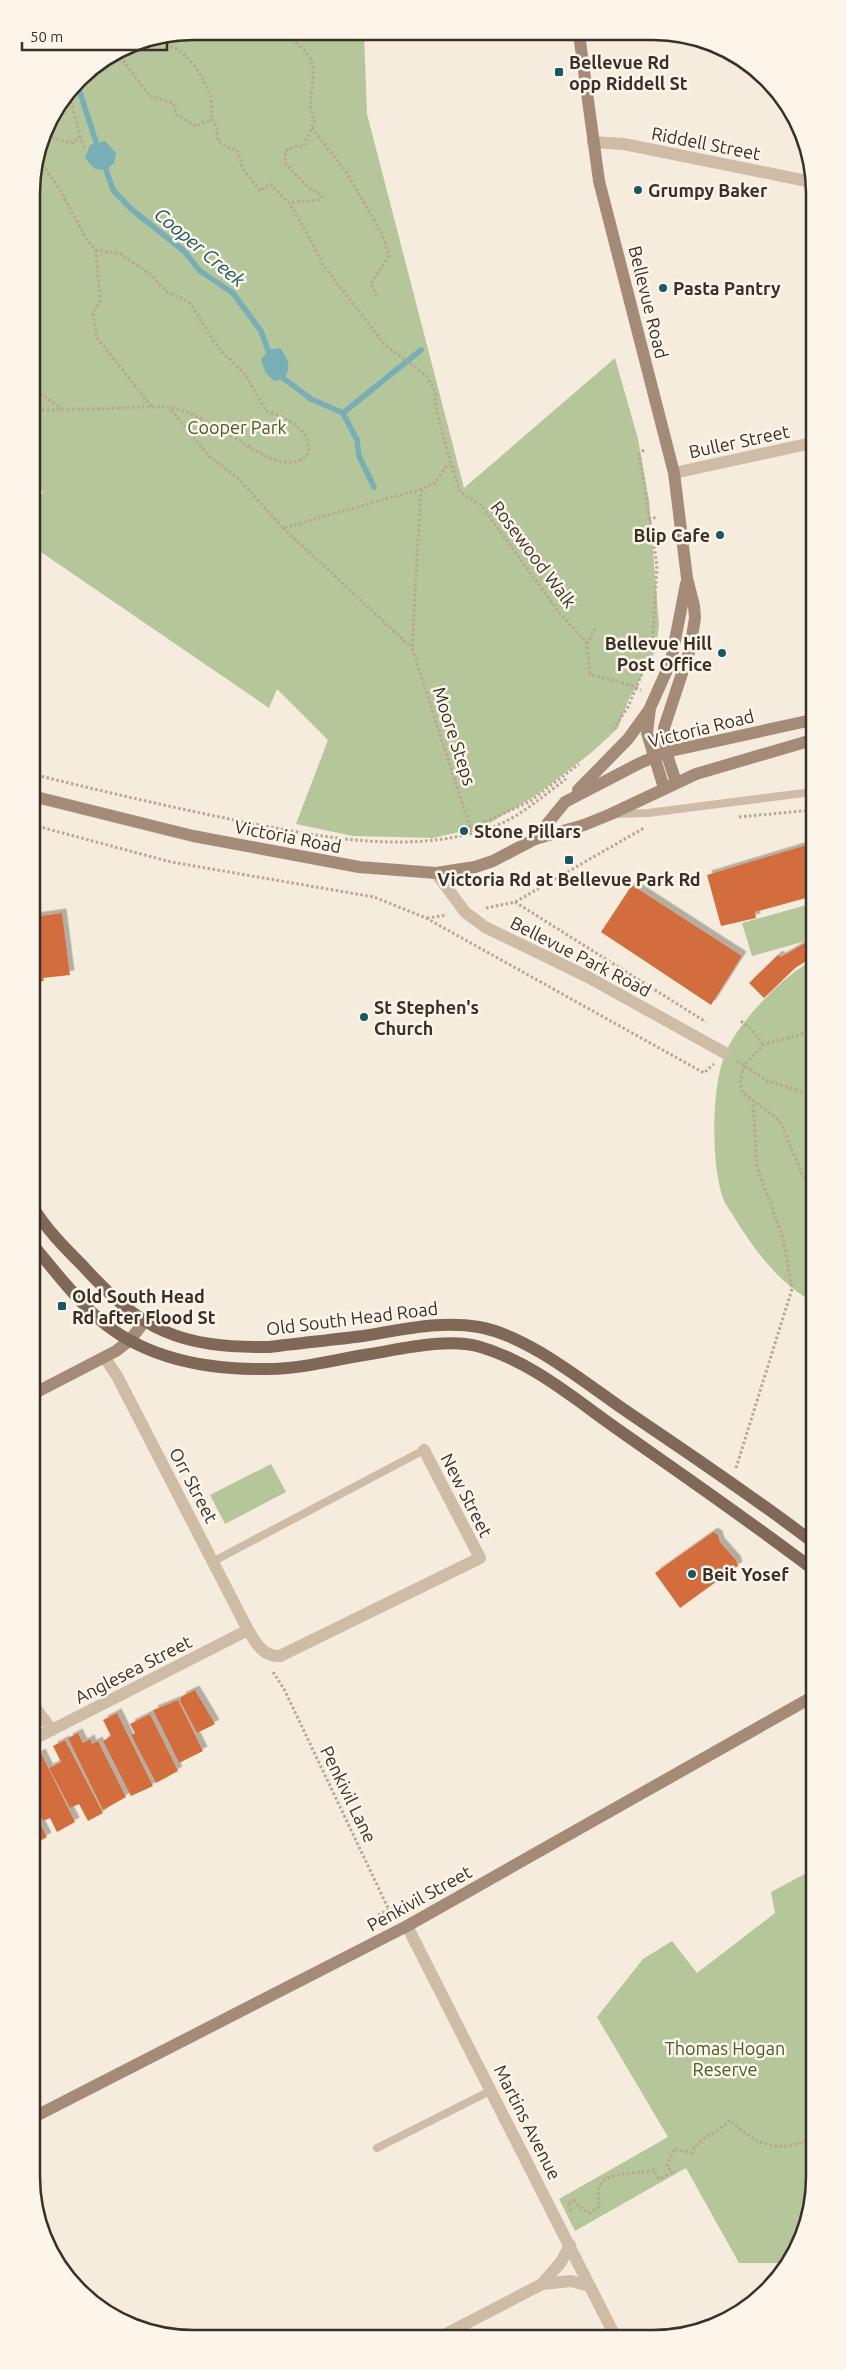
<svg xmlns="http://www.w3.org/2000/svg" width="846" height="2370" font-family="Ubuntu,sans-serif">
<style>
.green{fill:#b5c69b}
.water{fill:#78afb6}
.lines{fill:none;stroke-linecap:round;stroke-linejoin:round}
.stream{stroke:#78afb6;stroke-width:5.5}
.building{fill:#d36d3d;filter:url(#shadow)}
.path{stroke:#bba691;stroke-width:3;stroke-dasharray:2.5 2.5;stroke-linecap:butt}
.lane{stroke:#cfbca7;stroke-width:8}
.street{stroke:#cfbca7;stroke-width:12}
.secondary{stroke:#a38b78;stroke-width:12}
.primary{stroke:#7f6858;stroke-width:12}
.poi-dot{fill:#185862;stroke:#fcf5ea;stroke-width:2}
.labels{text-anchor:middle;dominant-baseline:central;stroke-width:5;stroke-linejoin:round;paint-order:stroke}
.poi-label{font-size:18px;font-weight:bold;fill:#3b3028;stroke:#fcf5ea;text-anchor:start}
.street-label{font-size:18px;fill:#3b3028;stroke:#fcf5ea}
.park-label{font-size:18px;fill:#465c29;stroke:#fcf5ea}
.water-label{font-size:19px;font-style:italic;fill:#185862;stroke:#fcf5ea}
.rim{fill:none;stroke:#3b3028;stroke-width:2.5}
</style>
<defs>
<filter id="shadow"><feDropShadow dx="4.5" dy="-4.5" stdDeviation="0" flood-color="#0004"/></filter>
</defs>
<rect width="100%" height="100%" fill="#f5ecdd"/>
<!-- green -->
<g class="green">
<polygon points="193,31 364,32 367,114 464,488 615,358 638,439 649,500 659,625 656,650 628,701 618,728 591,753 532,798 485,826 433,838 353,836 296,824 328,740 277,689 269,708 35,548 32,550 32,499 43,493 32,473 32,182 48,122 86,72 131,43"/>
<polygon points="810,904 813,914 813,939 752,956 742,923"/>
<path d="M813,960V1302C779,1283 754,1250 734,1217C731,1211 725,1205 723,1198C711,1165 711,1085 726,1052C739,1021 783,976 813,960Z"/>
<polygon points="271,1464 286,1492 225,1524 210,1495"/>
<polygon points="814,1869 814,2187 803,2239 787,2263 739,2263 686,2168 575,2231 559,2199 668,2137 597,2017 643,1959 672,1941 697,1973 775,1913 771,1892"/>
</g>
<!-- water -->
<g class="water">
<polygon points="105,141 116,153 114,163 106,170 95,169 85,158 90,145"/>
<path d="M280,348C288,359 292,366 284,379L274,381L266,373L261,360L268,350Z"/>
</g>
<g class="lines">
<!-- stream -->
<g class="stream">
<polyline points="77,83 98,148"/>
<polyline points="104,164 113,190 131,209 184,251 200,271 233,293 261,331 270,356"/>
<polyline points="279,375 311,399 343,413 357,440 359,456 374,487"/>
<polyline points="343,413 421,350"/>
</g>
</g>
<!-- building -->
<g class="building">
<polygon points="813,843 813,896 755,912 756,918 721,926 707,875"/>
<polygon points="632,885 742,956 711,1005 601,932"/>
<polygon points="62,913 70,975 43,978 44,981 33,982 33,917"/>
<polygon points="807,942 813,957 795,968 764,998 749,983 778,955 781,957"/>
<polygon points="713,1532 718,1535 720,1542 736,1560 738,1566 680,1608 655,1573"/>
<polygon points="195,1690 215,1724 197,1733 180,1701 182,1696"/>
<polygon points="178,1700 203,1751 179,1763 153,1710"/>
<polygon points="117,1713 153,1786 131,1796 103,1741 111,1736 103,1720"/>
<polygon points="150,1714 178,1771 156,1783 131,1735 135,1733 130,1724"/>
<polygon points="78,1733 83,1743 90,1739 92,1744 98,1741 126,1797 103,1810 68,1738"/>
<polygon points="65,1740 103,1813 88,1821 79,1804 70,1808 49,1768 61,1762 53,1746"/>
<polygon points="41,1753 75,1822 57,1832 50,1818 43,1821 34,1802 34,1757"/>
<polygon points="34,1812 47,1837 34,1844"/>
</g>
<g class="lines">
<!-- path -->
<g class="path">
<path d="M285,32C291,37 307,52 310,58C320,78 303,101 315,120L303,147L296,146L285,151V163L308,187L322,196L321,199C310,202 300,200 289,203"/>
<path d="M166,37L172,47C189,52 204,79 210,95C213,101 211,111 212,119"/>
<polyline points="118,52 121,58 150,96 173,103 177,115 195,126 212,119"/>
<polyline points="212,119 217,127 218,141 226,147 237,150 243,169 260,191 270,184 289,203 307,233 323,265 385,345 427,376 436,393 435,402 442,433 460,492 480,504 559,612 587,644 590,674 633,686 641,690"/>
<polyline points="312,128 347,173 382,234 389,256 371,283 377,296"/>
<polyline points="80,136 85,150"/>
<polyline points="43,139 47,136 73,143 80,136 69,95"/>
<polyline points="96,250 100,300 93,314 97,338 152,407"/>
<polyline points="32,388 62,409"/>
<polyline points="171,410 209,456 239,479 283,528 421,489 435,483 446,467 451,466"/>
<path d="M32,411C62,409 93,409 124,408C141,407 168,405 184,411C198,416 212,425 225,432C247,443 275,470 301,460C306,458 309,454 309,449C307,427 284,416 266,411L245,374L219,349L189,302L167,292L151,275L121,254L96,250L87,240L60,190L38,158"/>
<polyline points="421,489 412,648 472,833"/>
<polyline points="649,521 656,517"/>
<polyline points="283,528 411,647"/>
<polyline points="587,644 596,627"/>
<polyline points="613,729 628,707 652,650 657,565 639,454 645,449"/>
<path d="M32,774C101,791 170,807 239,821C323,837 410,856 493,827C520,817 544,795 566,779"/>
<polyline points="739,817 812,810"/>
<polyline points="33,825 171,862 374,897 426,918 704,1073 714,1064"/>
<polyline points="471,828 529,802 579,764"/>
<polyline points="515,902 706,1022"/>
<polyline points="486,908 515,902 644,828"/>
<polyline points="427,918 447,915"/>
<polyline points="741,1021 755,1033 763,1045"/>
<polyline points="813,1031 765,1044 744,1065 740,1082 743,1093 780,1121 801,1172 813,1189"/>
<polyline points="737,1061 767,1081 813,1095"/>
<polyline points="736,1468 792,1289 783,1238 757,1167 753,1103"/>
<polyline points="273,1672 284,1689 389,1910"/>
<polyline points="378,1915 393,1908 396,1915"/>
<path d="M571,2211L568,2203L574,2200L579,2207L589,2213L600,2206C589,2167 631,2176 654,2170L659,2179L672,2172L667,2166L674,2149L691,2153C701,2135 716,2135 730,2120C758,2146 778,2155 814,2137"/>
</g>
<!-- lane -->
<g class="lane">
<polyline points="616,814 648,813 812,792"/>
<polyline points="214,1561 424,1450"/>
<polyline points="377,2148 492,2090"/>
</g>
<!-- street -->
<g class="street">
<polyline points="593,142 624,144 812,182"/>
<polyline points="674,473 812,443"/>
<polyline points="436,873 465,912 485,927 588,977 725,1053"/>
<path d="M105,1358L117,1376L248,1630C256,1643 263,1657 280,1656L480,1558L424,1450"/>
<polyline points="34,1706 52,1730"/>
<polyline points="34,1739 248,1630"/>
<polyline points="407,1926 615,2336"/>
<polyline points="542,2284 571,2281 590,2286"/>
<polyline points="442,2336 542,2284 561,2262 570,2245"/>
</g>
<!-- secondary -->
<g class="secondary">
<polyline points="579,34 599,181 674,473 687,578 694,606 695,618 690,649 664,728 666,752 676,782"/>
<polyline points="664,788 647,733 650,708 671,661 686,584"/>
<polyline points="578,790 628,739 649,710"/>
<polyline points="32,796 193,836 359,867 436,873 475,867 493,861 535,839 584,825 611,814 696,774 812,740"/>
<polyline points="535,839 565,802 640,763 666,752 812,720"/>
<polyline points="33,1394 116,1351 130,1340 144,1322"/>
<polyline points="34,2117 407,1926 814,1696"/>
</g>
<!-- primary -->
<g class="primary">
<path d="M33,1207C46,1229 64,1247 82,1265C142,1331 179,1348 269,1347C300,1343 332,1340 363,1336C401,1330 440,1320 479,1327C529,1336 586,1384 629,1413C691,1455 754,1497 814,1543"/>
<path d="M33,1245C54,1270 75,1298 99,1319C145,1359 209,1370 268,1369C302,1369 337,1359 370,1354C401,1349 447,1338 477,1346C532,1361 578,1402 623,1433C687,1478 751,1522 814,1570"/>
</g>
</g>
<!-- markers -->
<g class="poi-dot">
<rect x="554" y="67" width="10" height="10" rx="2.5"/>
<circle cx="638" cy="190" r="5"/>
<circle cx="663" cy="288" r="5"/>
<circle cx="720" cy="535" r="5"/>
<circle cx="722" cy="653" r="5"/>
<circle cx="464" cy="831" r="5"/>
<rect x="564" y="855" width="10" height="10" rx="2.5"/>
<circle cx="364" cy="1017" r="5"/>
<rect x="57" y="1301" width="10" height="10" rx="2.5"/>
<circle cx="692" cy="1574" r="5"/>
</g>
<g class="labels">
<!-- poi labels -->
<g class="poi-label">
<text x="569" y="62">Bellevue Rd<tspan x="569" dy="21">opp Riddell St</tspan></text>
<text x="648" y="190">Grumpy Baker</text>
<text x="673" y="288">Pasta Pantry</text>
<text x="710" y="535" text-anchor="end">Blip Cafe</text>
<text x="712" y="643" text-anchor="end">Bellevue Hill<tspan x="712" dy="21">Post Office</tspan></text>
<text x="474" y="831">Stone Pillars</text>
<text x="569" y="879" text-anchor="middle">Victoria Rd at Bellevue Park Rd</text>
<text x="374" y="1007">St Stephen's<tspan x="374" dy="21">Church</tspan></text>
<text x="72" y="1296">Old South Head<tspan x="72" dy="21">Rd after Flood St</tspan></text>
<text x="702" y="1574">Beit Yosef</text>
</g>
<!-- street labels -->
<g class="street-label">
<text transform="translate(706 143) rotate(11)">Riddell Street</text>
<text transform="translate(649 302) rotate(76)">Bellevue Road</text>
<text transform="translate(739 441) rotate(-12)">Buller Street</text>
<text transform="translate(534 554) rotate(53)">Rosewood Walk</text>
<text transform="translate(701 728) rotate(-14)">Victoria Road</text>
<text transform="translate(455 736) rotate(72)">Moore Steps</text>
<text transform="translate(288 836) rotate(11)">Victoria Road</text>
<text transform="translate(581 956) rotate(27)">Bellevue Park Road</text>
<text transform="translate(352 1318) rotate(-7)">Old South Head Road</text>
<text transform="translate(194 1485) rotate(62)">Orr Street</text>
<text transform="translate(467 1495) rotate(63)">New Street</text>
<text transform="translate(133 1669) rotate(-27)">Anglesea Street</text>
<text transform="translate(349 1794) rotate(64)">Penkivil Lane</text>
<text transform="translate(419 1898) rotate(-29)">Penkivil Street</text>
<text transform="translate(528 2122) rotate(63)">Martins Avenue</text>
</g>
<!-- park labels -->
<g class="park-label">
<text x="237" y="427">Cooper Park</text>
<text x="725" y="2048">Thomas Hogan<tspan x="725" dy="21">Reserve</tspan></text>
</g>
<!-- water labels -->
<g class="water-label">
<text transform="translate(200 247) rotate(40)">Cooper Creek</text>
</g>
</g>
<!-- crop -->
<path d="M0 0H846V2370H0ZM193 40H653A153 153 0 0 1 806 193V2177A153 153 0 0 1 653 2330H193A153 153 0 0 1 40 2177V193A153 153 0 0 1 193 40Z" fill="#fcf5ea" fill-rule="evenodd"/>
<path class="rim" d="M193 40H653A153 153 0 0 1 806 193V2177A153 153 0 0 1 653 2330H193A153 153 0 0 1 40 2177V193A153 153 0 0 1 193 40Z"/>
<!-- scale -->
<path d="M22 42v8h145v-8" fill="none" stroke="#3b3028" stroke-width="2.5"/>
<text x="30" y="42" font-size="15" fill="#3b3028" stroke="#fcf5ea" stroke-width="4" paint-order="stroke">50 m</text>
</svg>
